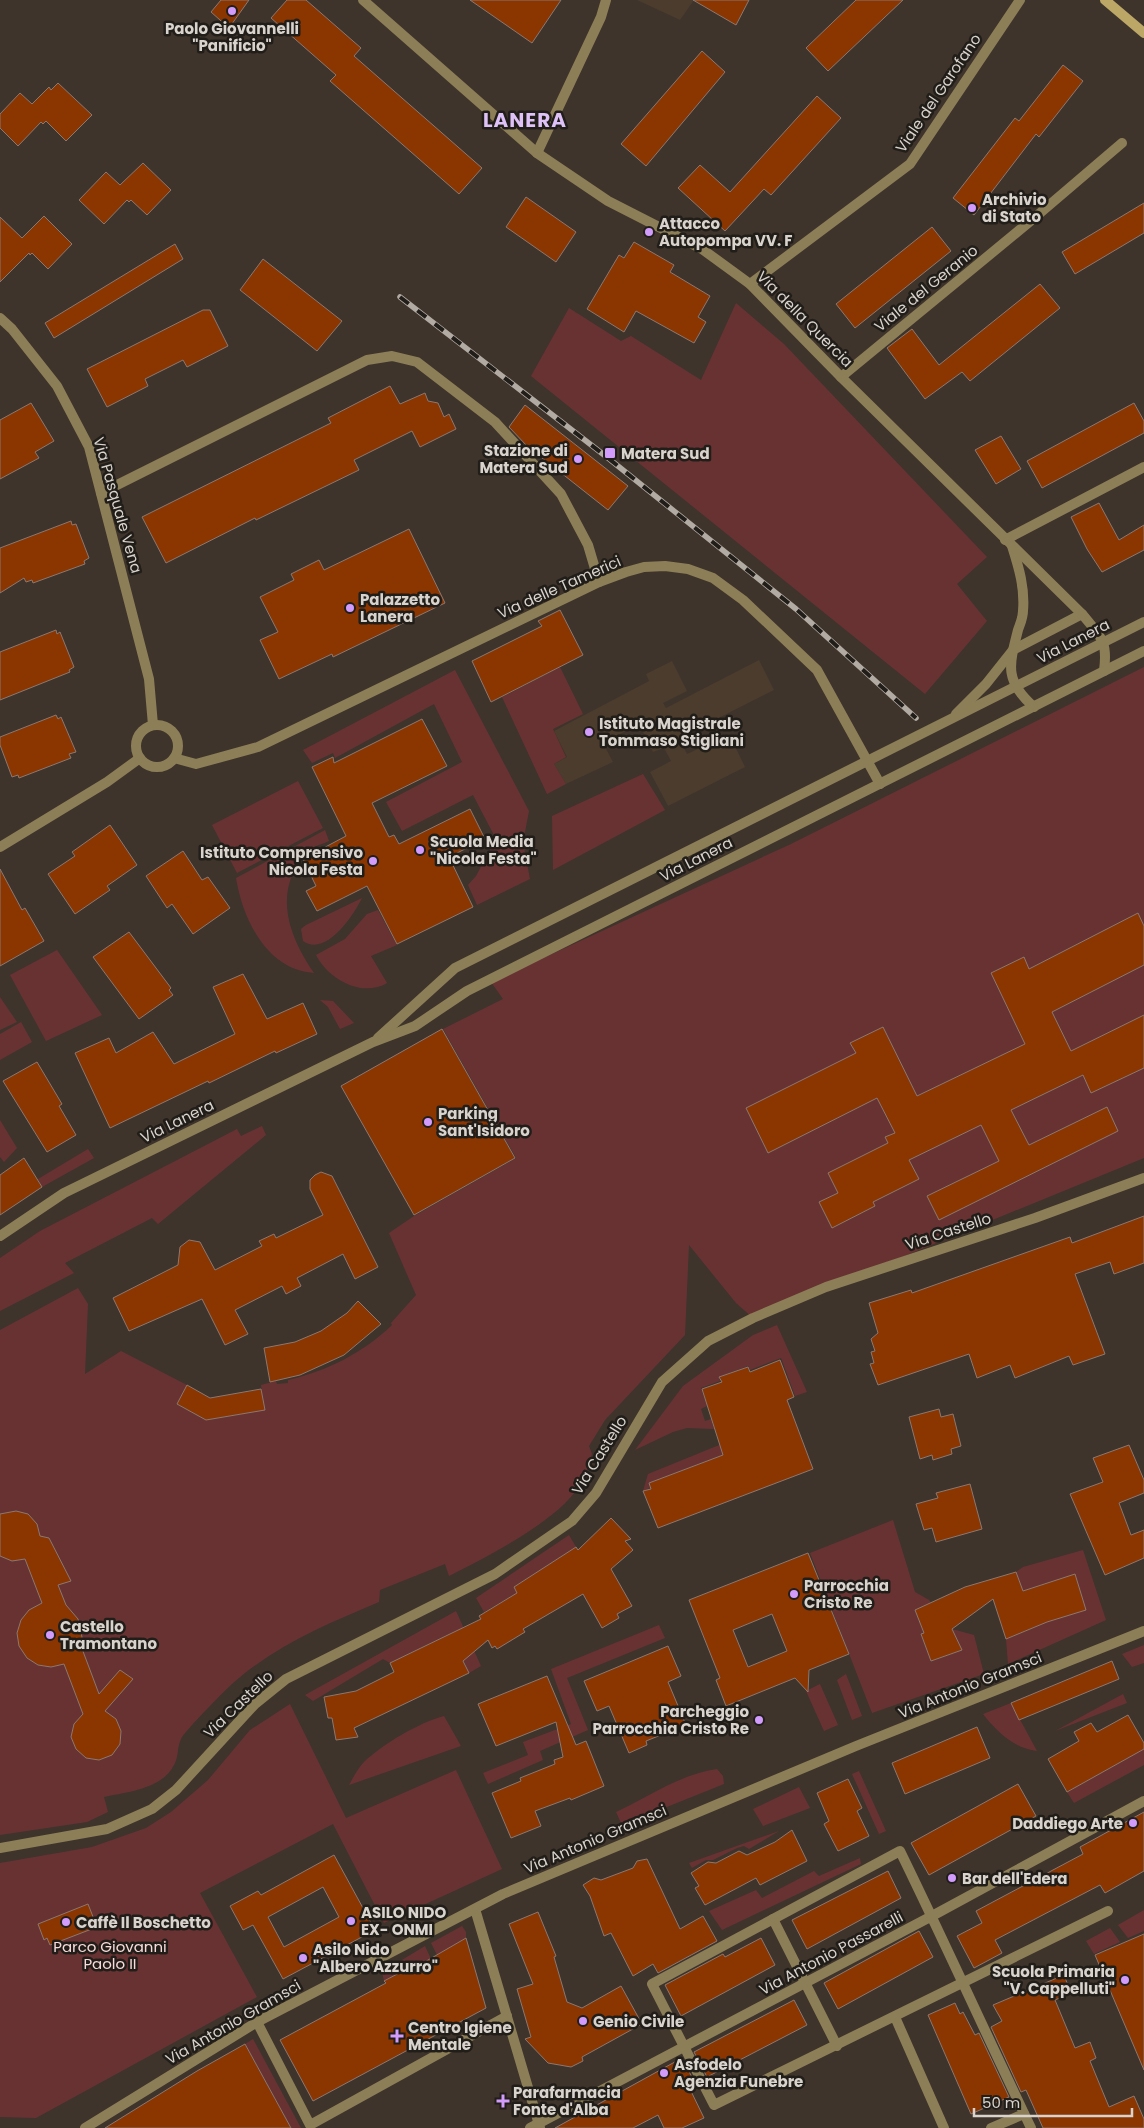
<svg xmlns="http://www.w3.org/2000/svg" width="1144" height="2128" font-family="Poppins,sans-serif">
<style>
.built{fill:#4b3c2d}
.green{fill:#683233}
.building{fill:#8b3500;stroke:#897973;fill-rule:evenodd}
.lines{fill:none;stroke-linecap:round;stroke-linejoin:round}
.street{stroke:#8c7f57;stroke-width:10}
.secondary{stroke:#bca767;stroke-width:10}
.rail-casing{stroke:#b2aba4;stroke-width:5.5}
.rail{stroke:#211d18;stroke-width:4;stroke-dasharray:11;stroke-linecap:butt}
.poi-dot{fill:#d29cfd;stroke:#211d18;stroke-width:2}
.labels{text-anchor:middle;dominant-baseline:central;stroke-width:5;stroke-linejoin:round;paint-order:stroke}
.poi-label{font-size:15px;font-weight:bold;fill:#d9d3cd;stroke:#211d18;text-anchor:start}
.street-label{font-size:15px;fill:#d9d3cd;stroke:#211d18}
.park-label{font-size:15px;fill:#f8dbda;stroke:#211d18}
.district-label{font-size:20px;font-weight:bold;letter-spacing:1px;fill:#dec1f7;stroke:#211d18}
</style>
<rect width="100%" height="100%" fill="#3e342b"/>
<!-- built -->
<g class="built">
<polygon points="637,0 694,0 680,20"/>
<polygon points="759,660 774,690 679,738 687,754 729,734 745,767 668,806 650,772 671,761 664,748 653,752 639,724 603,743 613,762 566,784 554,764 567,757 554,731 649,681 646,674 672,661 687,691 663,703 666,708"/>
</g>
<!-- green -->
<g class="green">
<polygon points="736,303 784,344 987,557 957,584 987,621 925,694 531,376 569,308 621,341 631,336 701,380"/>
<polygon points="560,667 583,714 553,729 566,757 554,764 566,784 547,794 502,697"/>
<path d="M1144,667V1158L753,1318L736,1303L689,1245L685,1335L605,1420L589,1446L592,1454C589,1463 587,1472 583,1480C563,1519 488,1556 449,1576L445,1564L380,1590L379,1602C327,1624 276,1645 233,1683C225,1690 184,1732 181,1739C177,1747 179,1756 174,1765C162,1789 127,1792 104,1797L108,1812L87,1822L0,1835V1330L78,1288L88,1304L85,1374L121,1351L187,1385L177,1404L206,1420L264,1410L261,1385L276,1381L277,1384L288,1383V1380C327,1371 363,1353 392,1325L391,1323L416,1295L389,1233L414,1216L516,1158L443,1029L503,999L491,982L791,844Z"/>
<polygon points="455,670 529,811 523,842 530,879 477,905 468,885 476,876 496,839 473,795 402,831 386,802 462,762 434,704 335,758 333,753 312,763 303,750"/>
<polygon points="643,774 665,810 553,870 552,816"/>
<polygon points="298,781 323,828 237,873 212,825"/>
<path d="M325,830L329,841C323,844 313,846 308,851C305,854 302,859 299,863C274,899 292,941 314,973C267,970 243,920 236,878Z"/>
<path d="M362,898C353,916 326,957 303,941L301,929L306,925Z"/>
<path d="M378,910L397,945L371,956L387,983C362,998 328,979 316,955L345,939L367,914Z"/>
<polygon points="57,950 102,1015 46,1041 10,975"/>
<polygon points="0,997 17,1022 0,1030"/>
<polygon points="320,1000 333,1001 354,1023 340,1029 328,1007"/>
<polygon points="21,1022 32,1042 0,1060 0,1034"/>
<polygon points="0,1120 17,1148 4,1162 0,1157"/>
<polygon points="262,1126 266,1135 158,1224 152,1218 65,1263 74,1273 0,1311 0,1258 40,1231 237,1129 241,1136"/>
<polygon points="88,1149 94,1158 42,1187 38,1179"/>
<polygon points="777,1325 807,1392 795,1396 781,1358 750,1370 748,1366 719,1377 720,1381 701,1388 707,1406 701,1409 705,1421 711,1419 714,1429 687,1428 673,1432 635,1450 683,1386 753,1335"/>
<polygon points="793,1415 738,1449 649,1483 650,1488 643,1491 648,1474"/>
<polygon points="893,1520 915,1592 929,1600 932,1604 916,1610 924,1633 921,1635 931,1661 962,1650 952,1629 974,1635 984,1674 872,1713 810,1553"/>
<polygon points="569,1535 576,1547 514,1587 517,1593 484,1612 476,1598"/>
<polygon points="1083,1550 1106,1620 1008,1664 1006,1639 1035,1627 1015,1597 1020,1583 1016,1572 1023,1567"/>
<polygon points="456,1611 481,1666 469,1673 452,1633 390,1663 383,1659 313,1701 305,1695"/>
<polygon points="659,1625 665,1638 567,1678 588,1730 540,1751 543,1760 488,1784 483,1773 528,1755 523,1742 571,1724 551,1669"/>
<polygon points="1144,1645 1144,1663 1132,1667 1122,1654"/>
<polygon points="846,1674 862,1716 852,1720 837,1680"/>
<polygon points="820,1684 838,1725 824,1731 806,1691"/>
<polygon points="1123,1694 1127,1703 1055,1731"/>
<path d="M1011,1703L1037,1751C1014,1748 997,1732 983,1714Z"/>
<polygon points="290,1704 346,1818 456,1770 502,1869 384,1923 333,1824 200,1893 257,1997 36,2118 0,2117 0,1863 92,1847 146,1828 171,1812 208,1780 250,1730"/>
<path d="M444,1716L461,1746L349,1785C353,1778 358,1768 364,1762C383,1744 418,1723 444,1716Z"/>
<polygon points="1144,1749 1144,1765 1074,1803 1067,1792"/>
<path d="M717,1769L723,1776L724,1784L622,1825L616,1812C648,1797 681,1774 717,1769Z"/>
<polygon points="859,1771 886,1831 879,1834 852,1774"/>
<polygon points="799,1787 810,1808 763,1826 753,1809"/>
<polygon points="779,1831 749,1849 744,1846 737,1848 713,1860 706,1860 692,1868 689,1863"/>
<polygon points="860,1858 861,1864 722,1930 709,1911 756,1890 762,1898 814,1871 819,1876"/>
<polygon points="1144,1910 1144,1931 1128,1938 1118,1925"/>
<polygon points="462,1926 466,1932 466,1938 437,1955 431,1943"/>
<polygon points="1110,1928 1120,1942 1094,1954 1086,1941"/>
<polygon points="425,1946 431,1959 413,1969 411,1966 384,1981 382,1972"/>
<polygon points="253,2039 301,2128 291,2128 245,2044"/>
</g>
<!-- building -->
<g class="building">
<polygon points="221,0 249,0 229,28 211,12"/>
<polygon points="287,0 306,0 361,48 354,56 482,168 459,194 330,81 336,75 271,18"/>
<polygon points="470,0 561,0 532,43"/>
<polygon points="693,0 749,0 736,25"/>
<polygon points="856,0 903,0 828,71 806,48"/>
<polygon points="702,51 725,72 646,166 621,144"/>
<polygon points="1063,65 1083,81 1039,137 1036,134 974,215 953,198 1015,118 1019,121"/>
<polygon points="58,83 92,115 66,141 46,121 43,124 41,122 18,146 0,128 0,114 20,93 32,104 49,87 51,90"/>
<polygon points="817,96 841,118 771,195 764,189 725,231 678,188 700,165 730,192"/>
<polygon points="143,163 171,190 147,215 131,200 129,202 127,200 104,224 79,200 106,172 120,185"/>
<polygon points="526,197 576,232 556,262 506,227"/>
<polygon points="1144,203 1144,233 1075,274 1062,252"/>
<polygon points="44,216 72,244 48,269 32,253 30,255 29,253 0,282 0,217 22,238"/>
<polygon points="932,227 951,251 855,328 836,304"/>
<polygon points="634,242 674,265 670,272 710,296 698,317 706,322 694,343 636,311 624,332 587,309 619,255 624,258"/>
<polygon points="175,244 183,259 54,338 45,323"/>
<polygon points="263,259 342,321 317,351 240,290"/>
<polygon points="1040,284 1060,308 970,381 962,372 925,399 887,348 912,329 939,365"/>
<polygon points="203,310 210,310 228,346 187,367 183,360 145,379 148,386 107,407 87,369"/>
<polygon points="390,386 400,404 425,393 428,401 438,403 444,417 449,414 456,429 420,447 412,431 354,460 359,470 256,520 255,518 166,563 142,517 331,423 328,418"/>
<polygon points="31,403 54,441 35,452 39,458 0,479 0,420"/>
<polygon points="1134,403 1144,421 1144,433 1042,488 1027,461"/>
<polygon points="525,405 628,486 608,510 527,446 509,427"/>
<polygon points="1001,436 1021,469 996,484 975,450"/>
<polygon points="1099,503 1119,540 1144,525 1144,550 1102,572 1087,549 1071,517"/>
<polygon points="71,521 72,525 76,524 89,558 84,561 85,564 33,583 32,580 26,582 24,578 0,593 0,548"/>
<polygon points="409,529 445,603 333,657 332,654 279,679 260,640 278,632 260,597 294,580 291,574 319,560 324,570"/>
<polygon points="560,610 583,655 491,702 472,661 542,626 538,621"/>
<polygon points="56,630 57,634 60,632 74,667 69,670 70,672 0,700 0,652"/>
<polygon points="56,715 58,719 61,717 76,752 69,754 71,758 19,778 18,775 12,777 0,745 0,737"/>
<polygon points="422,719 447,766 372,803 389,837 394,835 399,844 470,809 485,839 449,857 473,907 397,944 367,886 317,911 306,891 316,886 303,859 346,836 312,767 333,757 334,763"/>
<polygon points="110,825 137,865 107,886 110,890 75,914 48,874 75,856 72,852"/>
<polygon points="183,851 202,880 208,877 230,908 193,934 172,904 167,908 146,876"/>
<polygon points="0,869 22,910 25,908 44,941 0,966"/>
<polygon points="1138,913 1144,926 1144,965 1052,1012 1071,1051 1144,1015 1144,1068 1091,1093 1083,1075 1011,1110 1029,1145 1107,1107 1118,1131 939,1220 927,1196 999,1161 981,1125 909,1160 919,1179 873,1202 875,1206 832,1228 819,1202 838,1193 828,1173 888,1143 885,1137 895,1133 877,1098 768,1153 746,1108 856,1053 850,1043 883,1027 917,1096 1025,1044 991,973 1024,957 1029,969"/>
<polygon points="129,932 171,988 169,990 173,995 139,1019 93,957"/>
<polygon points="243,974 267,1019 303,1003 317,1034 276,1053 275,1051 209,1083 208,1081 110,1128 75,1053 109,1038 116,1053 153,1032 174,1064 235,1034 213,987"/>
<polygon points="442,1029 515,1158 414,1215 341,1086"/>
<polygon points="37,1062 62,1104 59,1106 76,1135 47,1152 3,1081"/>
<polygon points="24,1158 42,1187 0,1215 0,1175"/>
<polygon points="321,1172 332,1176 378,1267 355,1279 343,1254 297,1278 301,1286 286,1294 282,1286 235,1310 248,1334 225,1345 202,1299 129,1331 113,1298 178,1265 180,1247 189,1240 200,1242 215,1270 262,1246 259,1241 274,1234 276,1238 323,1215 310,1189 310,1180 315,1175"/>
<polygon points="1144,1216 1144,1263 1114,1274 1110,1262 1075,1274 1105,1354 1073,1365 1069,1356 1015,1378 1010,1365 977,1378 969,1354 878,1385 870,1364 874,1363 871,1352 875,1351 871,1339 878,1333 869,1303 911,1290 912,1293 1070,1237 1072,1243"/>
<polygon points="358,1301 381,1324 344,1355 300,1375 270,1382 264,1348 295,1342 321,1331 347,1313"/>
<polygon points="780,1360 794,1397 787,1400 813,1469 658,1528 643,1491 651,1489 649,1483 723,1455 702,1389 722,1382 719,1377 748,1367 750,1372"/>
<polygon points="187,1385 210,1398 261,1389 265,1410 206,1420 177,1404"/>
<polygon points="939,1409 941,1417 953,1414 961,1446 951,1449 952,1454 933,1460 932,1455 920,1459 909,1417"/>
<polygon points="1129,1445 1144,1480 1144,1493 1119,1503 1131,1535 1144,1530 1144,1558 1105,1575 1070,1494 1103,1482 1093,1458"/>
<polygon points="970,1484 982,1529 936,1542 932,1528 924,1530 916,1504 938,1498 936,1493"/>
<polygon points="16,1511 28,1514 37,1524 40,1536 49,1538 71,1581 58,1585 66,1605 78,1619 82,1637 81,1646 99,1694 120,1670 133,1679 105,1711 116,1719 121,1731 120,1744 112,1755 99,1760 86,1758 76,1749 71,1737 74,1724 83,1714 64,1664 51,1667 38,1665 27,1658 19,1646 17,1633 21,1620 29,1610 42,1603 25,1559 12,1561 0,1556 0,1514"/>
<polygon points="611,1518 631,1539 625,1541 633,1550 611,1569 632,1606 617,1614 619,1618 602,1628 583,1594 523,1629 525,1632 497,1649 495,1646 492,1648 488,1640 463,1661 469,1673 354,1728 358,1737 336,1740 332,1718 328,1718 324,1697 356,1691 394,1672 390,1663 481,1619 479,1616 517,1593 514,1587 576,1547 578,1550"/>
<path d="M808,1553L849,1654L809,1670L808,1692L795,1678L726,1706L716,1680L720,1678L689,1600ZM772,1614L787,1651L748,1667L733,1630Z"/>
<polygon points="1016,1572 1023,1591 1075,1574 1086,1610 1047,1622 1006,1639 993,1599 952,1629 962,1650 931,1661 921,1634 924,1633 915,1610 965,1587"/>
<polygon points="668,1646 681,1676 668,1682 686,1725 646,1741 647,1745 629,1753 609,1706 597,1711 584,1681"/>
<polygon points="1112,1661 1119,1679 1019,1720 1011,1703"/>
<polygon points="547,1676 576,1745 586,1741 604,1786 571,1800 570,1798 535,1811 541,1826 511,1838 492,1793 521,1781 520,1778 555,1764 554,1760 563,1757 556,1722 496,1746 478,1704"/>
<polygon points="1128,1715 1144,1743 1144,1749 1067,1792 1048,1759 1079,1741 1074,1732 1091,1723 1097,1732"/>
<polygon points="977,1727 990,1758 905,1794 892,1763"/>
<polygon points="848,1779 862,1808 857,1811 869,1836 838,1851 824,1824 829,1821 817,1793"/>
<polygon points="1018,1784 1036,1816 929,1875 911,1843"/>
<polygon points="1144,1812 1144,1871 1105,1893 1100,1885 995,1940 1002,1953 974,1968 957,1936 982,1923 976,1911 1083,1854 1080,1847"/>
<polygon points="792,1830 807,1861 760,1885 756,1878 705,1905 695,1888 699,1886 691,1873 708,1862 716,1863 739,1851 747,1855 775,1842"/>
<path d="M334,1855L375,1930L283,1979L253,1925L243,1930L230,1906L258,1891L261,1895ZM323,1887L339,1917L284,1947L268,1917Z"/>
<polygon points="647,1859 680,1929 703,1916 717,1941 658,1973 653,1964 633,1976 611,1933 604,1936 590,1896 583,1885 594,1878 601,1880 633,1868 637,1861"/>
<polygon points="888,1871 901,1898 807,1949 792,1920"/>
<polygon points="88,1904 97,1927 50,1945 47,1938 44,1940 38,1924"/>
<polygon points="538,1912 556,1956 554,1957 567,2002 582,2008 621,1986 642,2024 582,2057 583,2061 571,2067 548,2063 525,2039 531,2037 517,1989 533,1984 509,1924"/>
<polygon points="919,1931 933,1957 838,2009 824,1983"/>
<polygon points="1144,1934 1144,2070 1095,1955"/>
<polygon points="466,1938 486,2008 313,2101 280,2040 386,1983 384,1981 403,1971 404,1974"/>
<polygon points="761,1938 775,1965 681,2016 665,1985 723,1954 725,1957"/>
<polygon points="1064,1975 1071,1993 1055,2000 1075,2048 1090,2042 1096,2058 1090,2061 1109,2107 1134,2096 1144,2119 1144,2128 1043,2128 1026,2090 1021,2092 991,2027 1002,2021 993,2005"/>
<polygon points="794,2000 807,2025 707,2077 694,2052"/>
<polygon points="955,2003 960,2014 963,2012 975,2035 979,2033 1009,2097 971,2114 928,2015"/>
<polygon points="245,2044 291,2128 105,2128 197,2071"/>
<polygon points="682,2058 695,2083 689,2087 704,2118 682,2128 664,2128 658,2115 633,2128 555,2128"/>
</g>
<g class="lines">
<!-- street -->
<g class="street">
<path d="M363,0L537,153L608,201L702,249L750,284L841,377L1082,614C1101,637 1108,640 1104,671"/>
<polyline points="537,153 601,17 606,0"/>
<polyline points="750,284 910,164 1020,0"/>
<polyline points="0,318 12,329 57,386 89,447 149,679 153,725"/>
<polyline points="841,377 1033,219 1122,143"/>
<polyline points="101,493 367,360 392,356 417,362 495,422 561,494 588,545 599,582"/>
<polyline points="1005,540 1144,467"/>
<path d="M1012,546C1019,568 1025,588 1023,611C1023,618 1020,624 1018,630C1009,665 1004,681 1034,707"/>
<polyline points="956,714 986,684 1013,650 1082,614"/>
<circle cx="157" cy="746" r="21"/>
<polyline points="174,758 196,764 258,747 599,582 626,572 644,567 665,566 688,569 713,578 743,600 817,670 880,784"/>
<polyline points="0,847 107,782 140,758"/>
<polyline points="378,1038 455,968 1144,622"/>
<polyline points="0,1236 64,1193 373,1042 415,1026 467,991 1144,651"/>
<polyline points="0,1848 107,1829 152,1809 176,1790 255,1704 286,1679 495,1574 572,1521 596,1493 662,1382 708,1341 753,1318 826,1287 1035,1218 1144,1178"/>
<polyline points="475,1909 540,2128"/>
<polyline points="773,1919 837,2046"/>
<polyline points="895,2017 944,2128"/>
<polyline points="257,2022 310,2125 507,2016"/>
<polyline points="85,2128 257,2022 503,1894 856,1746 1144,1631"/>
<polyline points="530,2128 932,1916 1144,1801"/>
<polyline points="991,2128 1024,2114"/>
<path d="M1031,2128C987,2036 945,1943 900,1851L652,1984L714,2105L1108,1911"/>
</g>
<!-- secondary -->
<polyline class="secondary" points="1105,0 1144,33"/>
<defs>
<polyline id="rail" points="400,297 608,458 796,609 916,718"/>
</defs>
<!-- rail casing -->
<use href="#rail" class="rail-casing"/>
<!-- rail -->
<use href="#rail" class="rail"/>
</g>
<!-- markers -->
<g class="poi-dot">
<circle cx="232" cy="11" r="5"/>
<circle cx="972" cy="208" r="5"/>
<circle cx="649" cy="232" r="5"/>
<rect x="604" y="447" width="12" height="12" rx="2.5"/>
<circle cx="578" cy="459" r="5"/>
<circle cx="350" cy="608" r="5"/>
<circle cx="589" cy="732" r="5"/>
<circle cx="420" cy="850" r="5"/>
<circle cx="373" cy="861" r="5"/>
<circle cx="428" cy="1122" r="5"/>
<circle cx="794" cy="1594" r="5"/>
<circle cx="50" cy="1635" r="5"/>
<circle cx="759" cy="1720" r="5"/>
<circle cx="1133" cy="1823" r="5"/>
<circle cx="952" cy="1878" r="5"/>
<circle cx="351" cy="1921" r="5"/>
<circle cx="66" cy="1922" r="5"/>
<circle cx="303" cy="1958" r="5"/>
<circle cx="1125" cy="1980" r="5"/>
<circle cx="583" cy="2021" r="5"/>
<path d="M394.5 2028.5h5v5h5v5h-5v5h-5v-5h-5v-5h5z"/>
<circle cx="664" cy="2073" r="5"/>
<path d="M500.5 2093.5h5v5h5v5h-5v5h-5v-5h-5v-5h5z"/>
</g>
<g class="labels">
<!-- poi labels -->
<g class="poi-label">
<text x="232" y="28" text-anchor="middle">Paolo Giovannelli<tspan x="232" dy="17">"Panificio"</tspan></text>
<text x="982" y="199">Archivio<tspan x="982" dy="17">di Stato</tspan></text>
<text x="659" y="223">Attacco<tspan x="659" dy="17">Autopompa VV. F</tspan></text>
<text x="568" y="450" text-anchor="end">Stazione di<tspan x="568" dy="17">Matera Sud</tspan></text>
<text x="621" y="453">Matera Sud</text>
<text x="360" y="599">Palazzetto<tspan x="360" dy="17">Lanera</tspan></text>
<text x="599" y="723">Istituto Magistrale<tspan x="599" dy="17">Tommaso Stigliani</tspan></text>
<text x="430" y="841">Scuola Media<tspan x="430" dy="17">"Nicola Festa"</tspan></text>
<text x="363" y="852" text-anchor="end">Istituto Comprensivo<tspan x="363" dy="17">Nicola Festa</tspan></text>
<text x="438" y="1113">Parking<tspan x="438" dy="17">Sant'Isidoro</tspan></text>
<text x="804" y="1585">Parrocchia<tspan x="804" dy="17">Cristo Re</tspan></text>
<text x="60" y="1626">Castello<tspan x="60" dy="17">Tramontano</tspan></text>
<text x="749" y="1711" text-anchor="end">Parcheggio<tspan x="749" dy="17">Parrocchia Cristo Re</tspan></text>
<text x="1123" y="1823" text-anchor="end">Daddiego Arte</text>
<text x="962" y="1878">Bar dell'Edera</text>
<text x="361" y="1912">ASILO NIDO<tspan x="361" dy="17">EX- ONMI</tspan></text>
<text x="76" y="1922">Caffè Il Boschetto</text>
<text x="313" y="1949">Asilo Nido<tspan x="313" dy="17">"Albero Azzurro"</tspan></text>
<text x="1115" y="1971" text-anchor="end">Scuola Primaria<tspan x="1115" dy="17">"V. Cappelluti"</tspan></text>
<text x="593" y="2021">Genio Civile</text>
<text x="408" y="2027">Centro Igiene<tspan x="408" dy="17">Mentale</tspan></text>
<text x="674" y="2064">Asfodelo<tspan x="674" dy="17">Agenzia Funebre</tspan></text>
<text x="513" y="2092">Parafarmacia<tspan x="513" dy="17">Fonte d'Alba</tspan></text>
</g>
<!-- street labels -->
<g class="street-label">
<text transform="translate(938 93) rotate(-56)">Viale del Garofano</text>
<text transform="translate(926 288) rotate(-39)">Viale del Geranio</text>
<text transform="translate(805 319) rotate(45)">Via della Quercia</text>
<text transform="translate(118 505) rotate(74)">Via Pasquale Vena</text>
<text transform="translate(559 587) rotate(-24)">Via delle Tamerici</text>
<text transform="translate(1073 641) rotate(-27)">Via Lanera</text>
<text transform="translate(696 859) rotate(-27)">Via Lanera</text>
<text transform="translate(177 1121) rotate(-26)">Via Lanera</text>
<text transform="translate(948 1231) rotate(-18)">Via Castello</text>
<text transform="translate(599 1455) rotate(-58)">Via Castello</text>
<text transform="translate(970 1685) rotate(-22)">Via Antonio Gramsci</text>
<text transform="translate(238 1704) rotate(-44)">Via Castello</text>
<text transform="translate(595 1839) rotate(-23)">Via Antonio Gramsci</text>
<text transform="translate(831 1953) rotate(-28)">Via Antonio Passarelli</text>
<text transform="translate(233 2022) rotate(-30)">Via Antonio Gramsci</text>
</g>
<!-- park labels -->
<g class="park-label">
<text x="110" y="1946">Parco Giovanni<tspan x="110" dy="17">Paolo II</tspan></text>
</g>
<!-- district labels -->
<g class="district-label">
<text x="525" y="120">LANERA</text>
</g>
</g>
<!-- scale -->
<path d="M974 2108v8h158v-8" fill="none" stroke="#d9d3cd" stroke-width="2.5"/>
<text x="982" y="2108" font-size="15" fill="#d9d3cd" stroke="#211d18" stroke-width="4" paint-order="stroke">50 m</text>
</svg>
